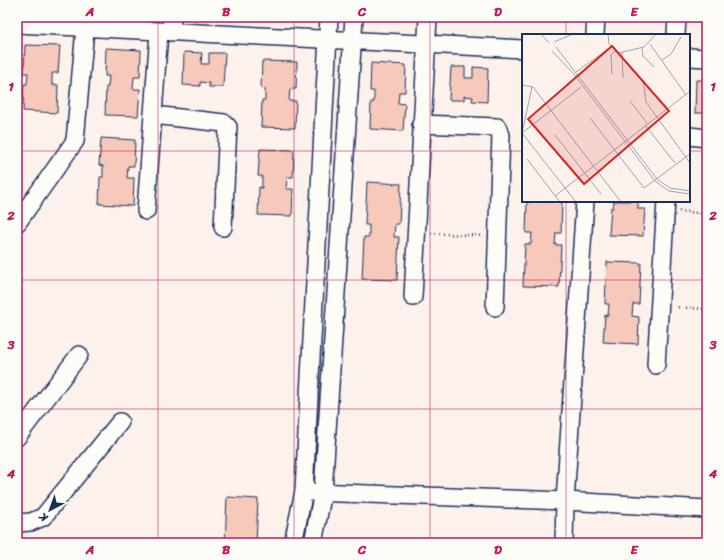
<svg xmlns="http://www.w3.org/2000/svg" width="724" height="560" font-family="Sriracha,sans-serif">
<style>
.building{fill:#f7c9bb;stroke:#1b2f5e}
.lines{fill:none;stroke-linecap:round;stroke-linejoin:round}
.minor-casing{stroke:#1b2f5e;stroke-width:20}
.path{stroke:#1b2f5e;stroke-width:2.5;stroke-dasharray:1 3;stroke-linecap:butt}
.minor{stroke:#fdfcf7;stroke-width:17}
.grid{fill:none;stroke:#c2185b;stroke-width:1;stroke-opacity:0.55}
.inset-road{fill:none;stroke:#a2a4b3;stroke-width:1}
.view{fill:#d62828;fill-opacity:0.15;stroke:#d62828;stroke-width:2}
.inset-edge{fill:none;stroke:#1b2f5e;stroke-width:2}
.neatline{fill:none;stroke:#c2185b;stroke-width:1.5}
.grid-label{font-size:13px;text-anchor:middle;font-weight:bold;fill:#c2185b}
</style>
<rect width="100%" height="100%" fill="#fcf2eb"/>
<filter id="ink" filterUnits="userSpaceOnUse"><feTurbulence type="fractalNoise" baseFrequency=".025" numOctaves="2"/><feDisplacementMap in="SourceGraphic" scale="8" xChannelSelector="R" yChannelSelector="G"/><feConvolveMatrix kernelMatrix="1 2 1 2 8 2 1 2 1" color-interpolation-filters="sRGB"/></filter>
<g filter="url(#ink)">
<!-- building -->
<g class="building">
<rect x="699" y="17" width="8" height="5"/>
<polygon points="25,45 60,46 58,73 52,73 52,85 58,85 57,113 23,111 24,84 27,84 28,73 24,73"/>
<polygon points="106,48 141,50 140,77 134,77 133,89 140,89 138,116 105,115 106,87 108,87 109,76 105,76"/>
<polygon points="184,52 202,53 201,64 209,64 209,53 225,53 223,87 209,87 209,83 200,82 200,86 183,85"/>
<polygon points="262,61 297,62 296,89 290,89 289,101 296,101 295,128 261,127 262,100 265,100 265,89 261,88"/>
<polygon points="371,63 406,65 405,92 399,92 398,103 405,104 403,131 370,129 371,102 374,102 374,91 370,91"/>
<polygon points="451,67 465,67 465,78 473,78 473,67 488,68 487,102 472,101 473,97 464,96 464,100 449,100"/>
<polygon points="696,80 707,80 707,113 695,113"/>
<polygon points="101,138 135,140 134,166 128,166 127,178 134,178 133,206 99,204 100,177 103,177 103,166 99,165"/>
<polygon points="260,149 294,150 293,177 287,177 286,189 293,189 292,216 258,215 259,187 262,188 262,176 258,176"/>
<polygon points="367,182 401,184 399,224 395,224 394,237 399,237 397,280 362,279 364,237 369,237 369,225 365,225"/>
<polygon points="527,201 562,201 561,233 556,233 555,245 561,245 559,287 523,286 525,244 531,244 532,233 526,233"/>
<polygon points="614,201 638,201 638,209 645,209 643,236 609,235 611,207 613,208"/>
<polygon points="607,262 641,263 639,304 633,304 632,316 639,317 638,344 603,342 605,315 608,316 609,304 605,304"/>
<polygon points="227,497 258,499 256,543 225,543"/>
</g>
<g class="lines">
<defs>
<g id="minor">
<polyline points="17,24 523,49"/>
<polyline points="171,32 172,17"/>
<polyline points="595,35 596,17"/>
<polyline points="676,35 677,17"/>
<polyline points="689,57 707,58"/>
<polyline points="153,115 224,123 228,127 223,227"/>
<polyline points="421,124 497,127 501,135 495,307"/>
<polyline points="689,136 707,138"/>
<polyline points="146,211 159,32"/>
<polyline points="17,223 75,141 86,17"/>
<polyline points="413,297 428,17"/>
<polyline points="656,365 666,201"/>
<polyline points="17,437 79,355"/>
<polyline points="312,492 565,501 707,509"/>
<polyline points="17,523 31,522 43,517 120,422"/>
<polyline points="293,543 304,491 329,17"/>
<polyline points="313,543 323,492 354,17"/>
<polyline points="564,543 565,501 585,201"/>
</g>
</defs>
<!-- minor casing -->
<use href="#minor" class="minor-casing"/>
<!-- path -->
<g class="path">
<polyline points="679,211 707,214"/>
<polyline points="431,233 483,236"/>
<polyline points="674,307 707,309"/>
</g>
<!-- minor -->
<use href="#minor" class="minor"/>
</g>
</g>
<!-- grid -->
<path class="grid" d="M158,17V543M294,17V543M430,17V543M566,17V35M17,151H523M689,151H707M566,201V543M17,280H707M17,409H707"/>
<!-- overview -->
<g transform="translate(522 34)">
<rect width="168" height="168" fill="#fcf2eb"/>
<path class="inset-road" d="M19,0L27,9M86,0L87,10L96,19L122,13L134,0M32,8L51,0M128,10L164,61M34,13L135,145L148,154L168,157M120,14L121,22L132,33M30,17L52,40L133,147L147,157L168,160M100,18L101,44M140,26L149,20L159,3M54,38L89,13M90,40L89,21L93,17M121,46L124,68L168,129M0,51L11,53L99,168M108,67L125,89M68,84L122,154L168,120M123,91L153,129M0,99L54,168M0,99L59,53M0,99L10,53M33,101L79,160M5,125L38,168M33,162L167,58"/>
<path class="view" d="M90,12L147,77L62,150L6,85Z"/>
<rect width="168" height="168" class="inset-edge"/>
</g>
<!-- margin -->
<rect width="724" height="560" fill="none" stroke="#fdfcf7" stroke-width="44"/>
<!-- north arrow -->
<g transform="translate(50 510) rotate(221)" stroke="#fdfcf7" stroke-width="3" paint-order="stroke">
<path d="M0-3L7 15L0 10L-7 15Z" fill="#1b2f5e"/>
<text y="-6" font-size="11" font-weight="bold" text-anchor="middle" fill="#1b2f5e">K</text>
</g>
<rect x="22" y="22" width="680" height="516" class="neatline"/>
<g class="grid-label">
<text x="90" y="16">A</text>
<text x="226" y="16">B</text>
<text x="362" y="16">C</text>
<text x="498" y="16">D</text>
<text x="634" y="16">E</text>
<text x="11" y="91">1</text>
<text x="713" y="91">1</text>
<text x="11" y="220">2</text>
<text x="713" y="220">2</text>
<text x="11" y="349">3</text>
<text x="713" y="349">3</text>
<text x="11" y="478">4</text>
<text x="713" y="478">4</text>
<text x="90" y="554">A</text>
<text x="226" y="554">B</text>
<text x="362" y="554">C</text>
<text x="498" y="554">D</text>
<text x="634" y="554">E</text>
</g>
</svg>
